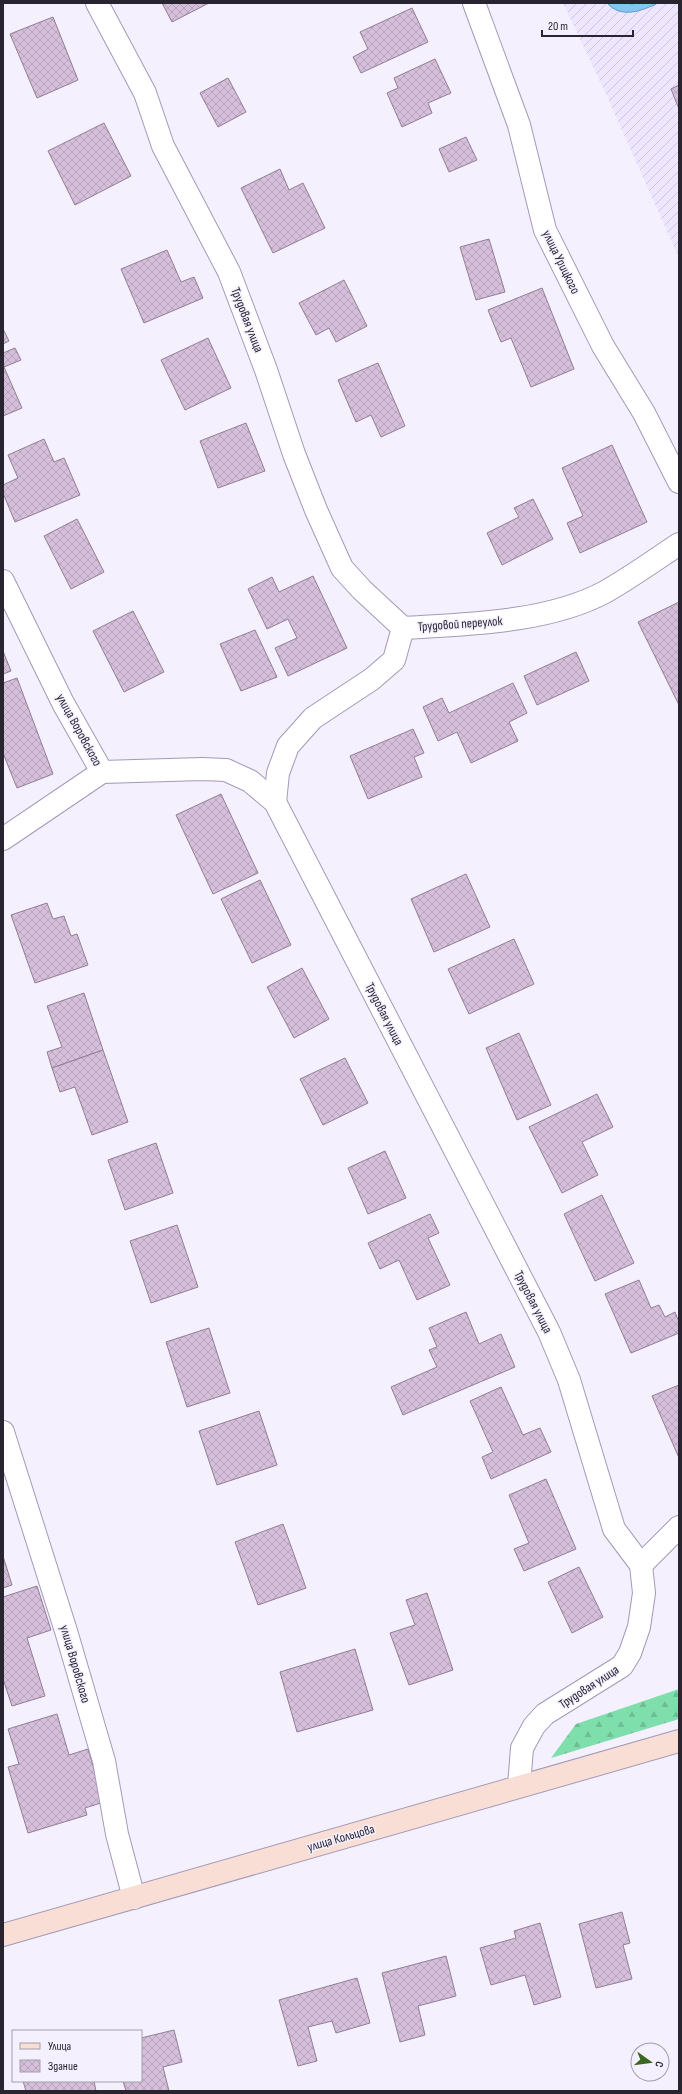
<svg xmlns="http://www.w3.org/2000/svg" width="682" height="2094" font-family="'Sofia Sans Condensed',sans-serif">
<style>
.industrial{fill:url(#industrial-furrows)}
.forest{fill:url(#forest-firs)}
.water{fill:url(#water-ripples);stroke:#6897ba}
.building{fill:url(#building-cross-hatch);stroke:#917d98}
.lines{fill:none;stroke-linecap:round;stroke-linejoin:round}
.minor-casing{stroke:#a399b8;stroke-width:24}
.secondary-casing{stroke:#a399b8;stroke-width:24}
.minor{stroke:#fff;stroke-width:22}
.secondary{stroke:#f8ded4;stroke-width:22}
.labels{text-anchor:middle;dominant-baseline:central;stroke-width:3;stroke-linejoin:round;paint-order:stroke}
.street-label{font-size:13px;fill:#282430;stroke:#f5f0fe}
</style>
<defs>
<pattern id="industrial-furrows" width="10" height="10" patternUnits="userSpaceOnUse"><rect width="10" height="10" fill="#eee6ff"/><path d="M-1 1l2-2M0 10L10 0M9 11l2-2" fill="none" stroke="#ccc5db"/></pattern>
<pattern id="forest-firs" width="22" height="20" patternUnits="userSpaceOnUse"><rect width="22" height="20" fill="#7edeac"/><path d="M5 1l3.5 6h-7zM16 11l3.5 6h-7z" fill="#6dbe94"/></pattern>
<pattern id="water-ripples" width="26" height="14" patternUnits="userSpaceOnUse"><rect width="26" height="14" fill="#83c8f5"/><path d="M2 4q2-2 4 0t4 0M15 11q2-2 4 0t4 0" fill="none" stroke="#71acd2"/></pattern>
<pattern id="building-cross-hatch" width="8" height="8" patternUnits="userSpaceOnUse"><rect width="8" height="8" fill="#d5bfdb"/><path d="M0 0l8 8M0 8l8-8" fill="none" stroke="#b7a4bc"/></pattern>
</defs>
<rect width="100%" height="100%" fill="#f5f0fe"/>
<!-- industrial -->
<polygon class="industrial" points="563,3 679,3 679,258 605,92"/>
<!-- forest -->
<polygon class="forest" points="679,1689 679,1719 551,1758 576,1724"/>
<!-- water -->
<path class="water" d="M607,3H658C642,11 621,19 607,3Z"/>
<!-- building -->
<g class="building">
<polygon points="162,3 209,3 172,22"/>
<polygon points="412,8 428,42 361,73 353,57 368,49 360,32"/>
<polygon points="53,17 78,80 37,98 10,34"/>
<polygon points="435,59 451,93 428,103 432,113 402,127 387,93 398,88 394,78"/>
<polygon points="228,78 246,112 218,127 200,93"/>
<polygon points="679,85 679,109 671,89"/>
<polygon points="104,123 131,176 75,205 48,151"/>
<polygon points="466,137 477,160 449,172 439,149"/>
<polygon points="280,169 289,190 303,183 325,228 273,253 241,188"/>
<polygon points="489,239 505,292 476,300 460,247"/>
<polygon points="167,250 181,282 194,277 203,298 144,323 121,269"/>
<polygon points="344,280 367,326 336,342 329,328 316,335 299,303"/>
<polygon points="542,288 574,369 531,387 511,338 501,342 488,310"/>
<polygon points="3,329 9,341 3,344"/>
<polygon points="208,338 231,388 185,410 161,360"/>
<polygon points="15,348 21,360 4,367 22,408 3,416 3,353"/>
<polygon points="378,363 405,426 381,437 371,415 356,422 338,380"/>
<polygon points="246,423 265,471 218,488 200,441"/>
<polygon points="44,439 54,462 64,458 80,495 15,522 3,493 3,485 18,478 8,455"/>
<polygon points="612,445 647,522 580,553 567,523 583,516 562,468"/>
<polygon points="533,499 553,539 502,565 487,533 519,517 514,508"/>
<polygon points="77,519 104,572 71,589 44,536"/>
<polygon points="313,576 347,648 288,676 275,648 297,638 288,619 267,629 248,589 272,577 279,592"/>
<polygon points="679,602 679,705 638,622"/>
<polygon points="133,611 164,672 124,692 93,631"/>
<polygon points="255,630 277,677 241,691 220,644"/>
<polygon points="3,651 11,671 3,674"/>
<polygon points="576,652 589,681 537,705 524,676"/>
<polygon points="17,678 53,774 17,788 3,753 3,683"/>
<polygon points="513,683 527,713 509,722 518,741 471,763 457,732 438,741 423,707 442,698 449,713"/>
<polygon points="413,729 424,753 414,757 422,777 368,799 350,756"/>
<polygon points="221,794 258,873 213,894 176,815"/>
<polygon points="466,874 490,927 434,952 411,899"/>
<polygon points="260,880 291,945 252,963 221,899"/>
<polygon points="47,903 53,919 64,916 71,936 77,934 88,965 35,983 11,915"/>
<polygon points="514,939 534,984 469,1014 448,969"/>
<polygon points="302,968 329,1019 294,1038 267,987"/>
<polygon points="84,993 103,1050 52,1068 47,1052 62,1047 47,1006"/>
<polygon points="519,1033 551,1105 517,1120 486,1048"/>
<polygon points="103,1050 128,1122 92,1135 75,1087 60,1092 52,1068"/>
<polygon points="345,1058 368,1103 323,1125 300,1079"/>
<polygon points="597,1094 613,1127 582,1142 598,1175 562,1193 529,1127"/>
<polygon points="156,1143 173,1193 125,1210 108,1160"/>
<polygon points="385,1151 406,1198 368,1214 348,1168"/>
<polygon points="602,1195 634,1263 595,1281 564,1214"/>
<polygon points="430,1214 439,1233 428,1238 450,1285 417,1300 399,1260 380,1269 368,1243"/>
<polygon points="177,1225 198,1287 151,1303 130,1241"/>
<polygon points="639,1280 651,1308 659,1305 665,1317 675,1312 679,1322 679,1333 631,1353 605,1294"/>
<polygon points="466,1312 479,1344 501,1334 515,1367 403,1415 391,1387 437,1367 429,1350 437,1347 429,1328"/>
<polygon points="209,1328 230,1393 187,1407 166,1342"/>
<polygon points="679,1385 679,1458 652,1396"/>
<polygon points="501,1387 523,1435 540,1428 551,1452 491,1479 482,1457 493,1452 470,1401"/>
<polygon points="259,1411 277,1465 217,1485 199,1431"/>
<polygon points="546,1479 576,1549 524,1571 514,1549 529,1543 509,1495"/>
<polygon points="283,1524 306,1588 258,1605 235,1542"/>
<polygon points="3,1556 12,1585 3,1588"/>
<polygon points="579,1567 603,1617 572,1633 548,1582"/>
<polygon points="37,1586 51,1630 27,1638 45,1696 12,1706 3,1679 3,1597"/>
<polygon points="427,1593 453,1670 409,1685 390,1633 415,1625 406,1600"/>
<polygon points="355,1649 373,1710 297,1732 280,1672"/>
<polygon points="57,1714 69,1755 88,1749 104,1802 85,1808 87,1815 28,1833 8,1767 19,1764 8,1729"/>
<polygon points="622,1912 630,1943 623,1945 632,1979 596,1988 579,1924"/>
<polygon points="540,1923 561,1997 534,2005 525,1975 491,1985 480,1948 516,1938 514,1931"/>
<polygon points="446,1956 456,1996 418,2006 425,2035 400,2042 382,1973"/>
<polygon points="357,1978 370,2023 336,2033 332,2021 308,2027 317,2061 298,2066 279,2000"/>
<polygon points="174,2030 182,2062 163,2067 169,2091 126,2091 123,2081 141,2081 141,2038"/>
<polygon points="23,2081 94,2081 96,2091 26,2091"/>
</g>
<g class="lines">
<defs>
<g id="minor">
<polyline points="97,3 145,93 163,146 229,272 266,370 294,454 316,510 342,568 362,590 403,628"/>
<polyline points="474,3 519,125 545,230 603,346 644,413 679,482"/>
<polyline points="3,581 63,703 102,772"/>
<path d="M403,628C467,624 547,623 605,592C630,578 655,560 679,544"/>
<polyline points="102,772 202,769 226,770 250,781 275,802 549,1332 569,1380 614,1529 641,1565 644,1593 639,1627 630,1653 622,1666 545,1714 534,1726 522,1748 519,1786"/>
<polyline points="275,802 278,773 288,746 313,718 372,679 394,660 403,628"/>
<polyline points="3,839 102,772"/>
<polyline points="3,1432 66,1631 104,1761 117,1834 134,1898"/>
<polyline points="641,1565 679,1527"/>
</g>
<polyline id="secondary" points="3,1935 679,1741"/>
</defs>
<!-- minor casing -->
<use href="#minor" class="minor-casing"/>
<!-- secondary casing -->
<use href="#secondary" class="secondary-casing"/>
<!-- minor -->
<use href="#minor" class="minor"/>
<!-- secondary -->
<use href="#secondary" class="secondary"/>
</g>
<g class="labels">
<!-- street labels -->
<g class="street-label">
<text transform="translate(561 262) rotate(64)">улица Урицкого</text>
<text transform="translate(247 320) rotate(69)">Трудовая улица</text>
<text transform="translate(460 624) rotate(-4)">Трудовой переулок</text>
<text transform="translate(79 730) rotate(61)">улица Воровского</text>
<text transform="translate(384 1014) rotate(63)">Трудовая улица</text>
<text transform="translate(533 1302) rotate(63)">Трудовая улица</text>
<text transform="translate(75 1664) rotate(74)">улица Воровского</text>
<text transform="translate(589 1687) rotate(-33)">Трудовая улица</text>
<text transform="translate(341 1838) rotate(-16)">улица Кольцова</text>
</g>
</g>
<!-- border -->
<rect width="682" height="2094" fill="none" stroke="#282430" stroke-width="8"/>
<!-- legend -->
<rect x="12" y="2030" width="130" height="52" fill="#f5f0fe" stroke="#a39eac"/>
<rect x="20" y="2043" width="20" height="6" fill="#f8ded4" stroke="#a39eac"/>
<text x="48" y="2050" font-size="12" fill="#282430">Улица</text>
<rect x="20" y="2060" width="20" height="12" fill="url(#building-cross-hatch)" stroke="#a39eac"/>
<text x="48" y="2070" font-size="12" fill="#282430">Здание</text>
<!-- north arrow -->
<g transform="translate(650 2062) rotate(104)"><circle r="19" fill="#f5f0fe" stroke="#a39eac"/>
<path d="M0-3L7 15L0 10L-7 15Z" fill="#3a6522"/>
<text y="-6" font-size="11" font-weight="bold" text-anchor="middle" fill="#282430">С</text>
</g>
<!-- scale -->
<path d="M542 30v6h91v-6" fill="none" stroke="#282430" stroke-width="2"/>
<text x="548" y="30" font-size="12" fill="#282430" stroke="#f5f0fe" stroke-width="3" paint-order="stroke">20 m</text>
</svg>
